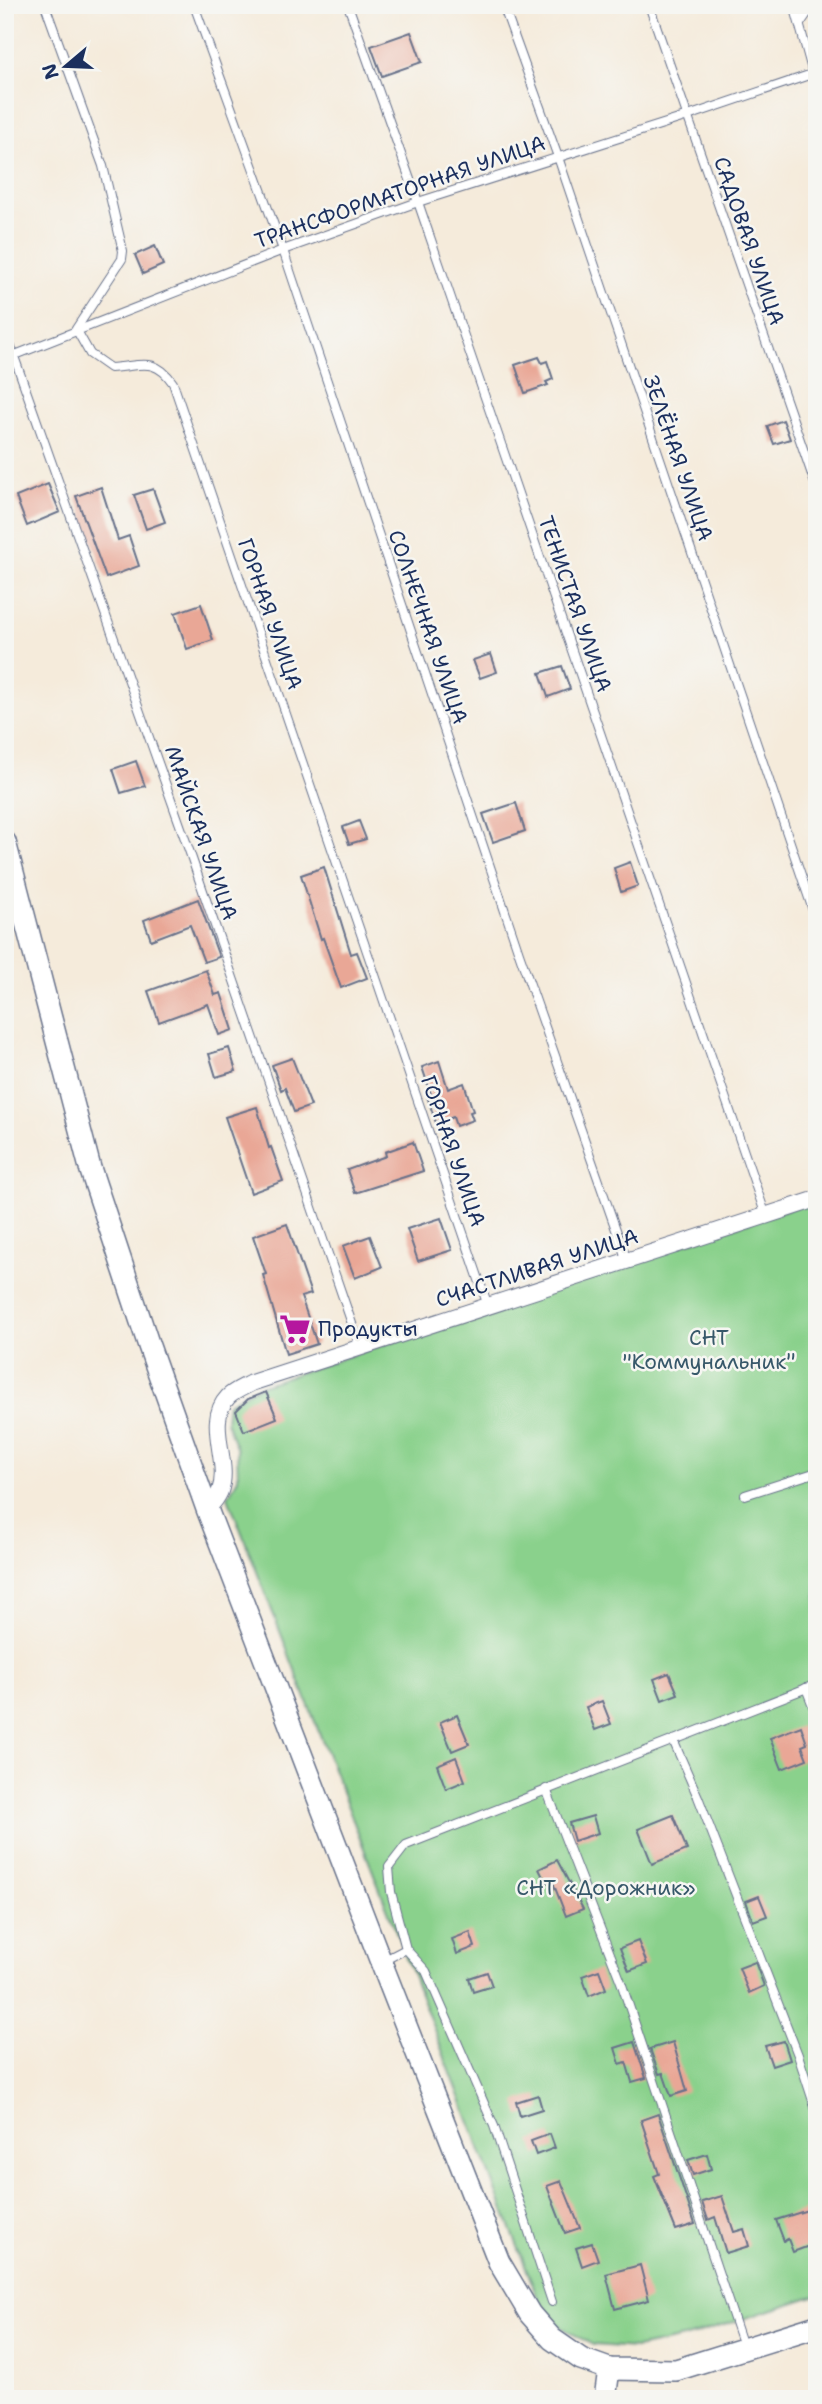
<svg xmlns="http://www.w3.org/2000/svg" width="822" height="2404" font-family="'Shantell Sans',sans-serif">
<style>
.green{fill:#8ad18c;stroke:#528075;stroke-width:2}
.building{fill:#e9a796}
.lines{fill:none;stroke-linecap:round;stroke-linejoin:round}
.lane-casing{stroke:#67718a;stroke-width:10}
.street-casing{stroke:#67718a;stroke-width:18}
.secondary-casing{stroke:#67718a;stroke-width:24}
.lane{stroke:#fff;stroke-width:8}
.street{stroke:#fff;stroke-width:16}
.secondary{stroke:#fff;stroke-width:21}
.labels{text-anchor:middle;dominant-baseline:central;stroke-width:5;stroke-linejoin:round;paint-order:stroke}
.street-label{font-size:21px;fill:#1b2f5e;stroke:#f6f6f2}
.poi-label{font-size:21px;fill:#1b2f5e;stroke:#f6f6f2;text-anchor:start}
.park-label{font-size:21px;fill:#37586a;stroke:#f6f6f2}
</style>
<rect width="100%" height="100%" fill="#f6f6f2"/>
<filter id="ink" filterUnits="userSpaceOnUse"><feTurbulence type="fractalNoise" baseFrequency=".0143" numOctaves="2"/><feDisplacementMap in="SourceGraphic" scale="14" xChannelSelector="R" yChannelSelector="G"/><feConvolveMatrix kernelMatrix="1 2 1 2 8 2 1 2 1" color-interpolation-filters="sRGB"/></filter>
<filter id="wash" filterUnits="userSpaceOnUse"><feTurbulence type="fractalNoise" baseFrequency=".00686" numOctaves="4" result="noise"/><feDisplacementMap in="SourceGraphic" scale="28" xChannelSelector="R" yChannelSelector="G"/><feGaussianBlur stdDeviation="1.57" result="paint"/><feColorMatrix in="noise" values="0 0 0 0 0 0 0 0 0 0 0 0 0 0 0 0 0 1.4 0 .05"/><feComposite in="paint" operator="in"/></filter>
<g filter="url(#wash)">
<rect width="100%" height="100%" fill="#f5ebdb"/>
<!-- green -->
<polygon class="green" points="817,1199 817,2295 684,2338 636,2348 593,2345 561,2327 539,2301 228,1497 238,1478 237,1450 226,1421 228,1403 257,1387"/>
<g id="blocks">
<!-- building -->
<g class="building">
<polygon points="411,32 422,62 382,76 371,46"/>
<polygon points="155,246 163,265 143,274 135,255"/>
<polygon points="539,357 542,363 547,361 553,379 546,382 548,385 525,393 515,365"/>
<polygon points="783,420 790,439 774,444 767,426"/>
<polygon points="48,484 60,512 27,526 16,497"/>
<polygon points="101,487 118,540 129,536 139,566 106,578 76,496"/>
<polygon points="153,489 165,522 146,529 134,495"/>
<polygon points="201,604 213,640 187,649 175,613"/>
<polygon points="491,654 497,672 480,678 473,660"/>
<polygon points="562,666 570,689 548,697 540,673"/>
<polygon points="136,761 145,786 121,793 113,769"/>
<polygon points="516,803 525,831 493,842 483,814"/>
<polygon points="359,821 366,839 349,844 343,827"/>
<polygon points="630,862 638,886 621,892 614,868"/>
<polygon points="324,867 351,954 357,952 367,978 341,988 323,938 321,939 301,875"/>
<polygon points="198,899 219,957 204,962 190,925 151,940 144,920"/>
<polygon points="206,970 215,995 221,993 233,1030 219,1035 208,1004 159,1022 148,991"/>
<polygon points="229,1048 236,1071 216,1077 209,1054"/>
<polygon points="292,1058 311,1106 294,1112 285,1088 281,1090 272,1065"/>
<polygon points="439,1061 448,1089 464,1083 473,1111 470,1112 473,1120 456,1126 453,1117 436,1123 427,1096 431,1094 422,1067"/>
<polygon points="257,1107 269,1148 271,1147 283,1181 251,1193 225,1117"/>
<polygon points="413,1142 423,1171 355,1193 347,1170 386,1156 385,1152"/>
<polygon points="441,1218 452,1250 418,1261 407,1229"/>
<polygon points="287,1224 311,1294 301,1297 317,1344 286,1354 263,1275 266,1274 253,1236"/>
<polygon points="370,1236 382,1267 355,1278 343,1246"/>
<polygon points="266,1392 277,1418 244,1431 236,1411 248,1399"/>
<polygon points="669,1673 678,1694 662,1700 654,1679"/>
<polygon points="602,1701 611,1724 595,1730 586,1707"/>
<polygon points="457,1715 469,1744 452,1751 440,1722"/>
<polygon points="801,1726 807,1744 802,1746 807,1759 782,1769 770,1738"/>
<polygon points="456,1757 465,1781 446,1789 437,1765"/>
<polygon points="673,1815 687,1850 652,1864 638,1829"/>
<polygon points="593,1816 598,1833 574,1841 569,1823"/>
<polygon points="557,1860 583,1909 566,1916 552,1880 546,1883 539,1869"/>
<polygon points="759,1896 767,1916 753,1921 746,1901"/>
<polygon points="470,1932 475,1947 457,1954 452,1939"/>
<polygon points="638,1941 647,1964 629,1971 620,1948"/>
<polygon points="755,1962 764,1986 749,1993 739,1968"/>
<polygon points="599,1970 606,1989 589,1996 582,1976"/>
<polygon points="487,1972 492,1986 473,1992 469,1978"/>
<polygon points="784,2041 790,2060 772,2066 765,2046"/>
<polygon points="634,2042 646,2078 632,2082 626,2062 620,2064 615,2048"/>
<polygon points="673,2042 687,2091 671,2096 663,2073 659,2074 650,2049"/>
<polygon points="538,2095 542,2109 520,2116 516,2102"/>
<polygon points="658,2114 695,2224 676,2230 654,2176 659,2174 641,2120"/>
<polygon points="550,2134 555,2148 536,2155 531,2141"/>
<polygon points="707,2154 711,2169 693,2175 688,2160"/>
<polygon points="561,2181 580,2228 565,2233 547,2186"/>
<polygon points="722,2196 734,2232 744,2229 749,2246 726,2253 715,2217 708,2220 702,2202"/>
<polygon points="817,2207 817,2243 793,2252 788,2239 784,2241 776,2220"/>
<polygon points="592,2243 598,2260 582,2266 576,2248"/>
<polygon points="640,2265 649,2300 615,2309 606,2274"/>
</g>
</g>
</g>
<g filter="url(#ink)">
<use href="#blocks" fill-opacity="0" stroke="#67718a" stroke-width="2"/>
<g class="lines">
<defs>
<g id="lane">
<path d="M45,5L103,166L123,251L122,259L76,329L90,354L110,368C139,367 154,355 173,383L488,1306"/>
<polyline points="194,5 283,250 519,953 627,1261"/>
<polyline points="348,5 418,202 766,1216"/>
<polyline points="503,5 558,157 817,922"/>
<polyline points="649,5 817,489"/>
<polyline points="794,5 817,88"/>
<polyline points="800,24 813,5"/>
<polyline points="5,331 190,853 360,1347"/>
<polyline points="5,359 283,250 418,202 688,116 812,74"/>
<polyline points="745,1495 817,1472"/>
<polyline points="806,1688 817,1716"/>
<polyline points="673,1740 698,1797 798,2055 817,2113"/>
<polyline points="546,1789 621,1982 744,2349"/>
<polyline points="406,1949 426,1971 494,2126 552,2302"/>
<polyline points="383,1961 406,1949 391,1892 389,1867 406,1845 817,1684"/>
</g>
<path id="street" d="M207,1509C212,1504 217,1498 220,1491C231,1462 204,1422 228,1397C234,1391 244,1387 251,1383L817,1199"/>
<g id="secondary">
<polyline points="5,842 90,1168 149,1346 207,1509 381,1962 499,2262 530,2314 552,2339 581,2359 609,2369 676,2370 817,2326"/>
<polyline points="605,2399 609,2369"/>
</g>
</defs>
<!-- lane casing -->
<use href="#lane" class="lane-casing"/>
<!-- street casing -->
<use href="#street" class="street-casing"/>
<!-- secondary casing -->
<use href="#secondary" class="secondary-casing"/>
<!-- lane -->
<use href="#lane" class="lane"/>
<!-- street -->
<use href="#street" class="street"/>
<!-- secondary -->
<use href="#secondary" class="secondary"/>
</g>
</g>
<!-- icons -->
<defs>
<symbol id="supermarket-bare" viewBox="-9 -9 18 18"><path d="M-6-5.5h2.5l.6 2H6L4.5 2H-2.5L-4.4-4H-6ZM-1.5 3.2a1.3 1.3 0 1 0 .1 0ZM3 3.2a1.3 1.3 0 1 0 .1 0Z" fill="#b5179e" stroke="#f6f6f2" stroke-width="2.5" paint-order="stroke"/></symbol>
</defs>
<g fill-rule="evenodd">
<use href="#supermarket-bare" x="273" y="1307" width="44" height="44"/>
</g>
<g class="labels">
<!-- street labels -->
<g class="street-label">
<text transform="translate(400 192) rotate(-19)">ТРАНСФОРМАТОРНАЯ УЛИЦА</text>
<text transform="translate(749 241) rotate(71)">САДОВАЯ УЛИЦА</text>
<text transform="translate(678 458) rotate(71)">ЗЕЛЁНАЯ УЛИЦА</text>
<text transform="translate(575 604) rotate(71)">ТЕНИСТАЯ УЛИЦА</text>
<text transform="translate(270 614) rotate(71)">ГОРНАЯ УЛИЦА</text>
<text transform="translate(428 627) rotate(71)">СОЛНЕЧНАЯ УЛИЦА</text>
<text transform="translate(201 833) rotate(71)">МАЙСКАЯ УЛИЦА</text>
<text transform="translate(453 1151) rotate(71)">ГОРНАЯ УЛИЦА</text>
<text transform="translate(537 1268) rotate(-18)">СЧАСТЛИВАЯ УЛИЦА</text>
</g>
<!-- poi labels -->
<g class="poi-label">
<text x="318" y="1329">Продукты</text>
</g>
<!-- park labels -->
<g class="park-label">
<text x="709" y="1338">СНТ<tspan x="709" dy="24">"Коммунальник"</tspan></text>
<text x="606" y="1888">СНТ «Дорожник»</text>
</g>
</g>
<!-- margin -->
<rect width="822" height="2404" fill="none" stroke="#f6f6f2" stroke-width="28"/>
<!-- north arrow -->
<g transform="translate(66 66) rotate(251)" stroke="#f6f6f2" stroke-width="5" paint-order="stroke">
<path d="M0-5L12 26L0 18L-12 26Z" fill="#1b2f5e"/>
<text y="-10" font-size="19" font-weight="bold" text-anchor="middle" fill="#1b2f5e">N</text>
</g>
</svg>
